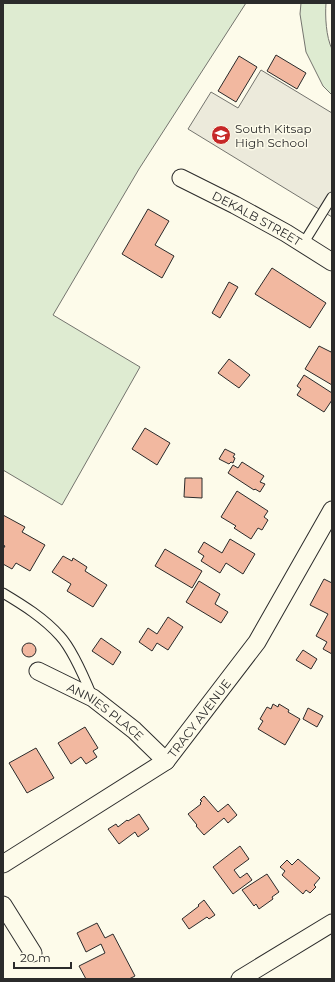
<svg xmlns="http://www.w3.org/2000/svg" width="335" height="982" font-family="Montserrat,sans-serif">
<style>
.green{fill:#deebd1;stroke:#74746e}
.parking{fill:#eceadb;stroke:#74746e}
.building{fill:#f2b8a0;stroke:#2b2b2b}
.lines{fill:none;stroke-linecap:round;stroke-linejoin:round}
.service-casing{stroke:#2b2b2b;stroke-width:11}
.minor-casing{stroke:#2b2b2b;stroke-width:19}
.service{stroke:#fdfbea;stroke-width:9}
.minor{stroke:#fdfbea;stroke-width:17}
.labels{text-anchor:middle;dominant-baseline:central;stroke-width:3;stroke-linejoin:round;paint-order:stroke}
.poi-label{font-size:12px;fill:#2b2b2b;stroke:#fdfbea;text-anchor:start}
.street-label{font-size:12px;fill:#2b2b2b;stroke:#fdfbea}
</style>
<rect width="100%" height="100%" fill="#fdfbea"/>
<!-- green -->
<g class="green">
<polygon points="3,3 246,3 139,169 53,315 140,367 62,505 3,470"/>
<path d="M301,3H326C325,16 326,37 332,49V95L323,86L306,52L300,14Z"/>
</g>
<!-- parking -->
<polygon class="parking" points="261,70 332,113 332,217 188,129 211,92 238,108"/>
<!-- building -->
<g class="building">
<polygon points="276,55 306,73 297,89 267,71"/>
<polygon points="239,56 257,67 236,102 218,91"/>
<polygon points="148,209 169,221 155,245 174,256 162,278 122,254"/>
<polygon points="272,268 326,303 310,328 255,294"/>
<polygon points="229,282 238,287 220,318 212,313"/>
<polygon points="319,346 331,352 332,350 332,385 305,369"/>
<polygon points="229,359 250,375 239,388 218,373"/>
<polygon points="304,375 332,393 332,400 324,412 297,395 301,389 297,386"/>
<polygon points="145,428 170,443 157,465 132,449"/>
<polygon points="225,449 235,454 233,457 235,458 233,463 231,462 229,464 219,459"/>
<polygon points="242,462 264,476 260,482 265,484 260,492 255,489 254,490 228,473 233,465 238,468"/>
<polygon points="185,478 202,478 202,498 184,497"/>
<polygon points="237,491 268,511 264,517 268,520 262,530 258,528 251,539 234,528 236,526 221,517"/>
<polygon points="3,515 25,527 22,532 45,545 30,571 16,563 12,569 3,564 3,549 5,546 3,545"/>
<polygon points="230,539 255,554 243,574 226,563 220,573 201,561 204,556 198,552 204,542 222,553"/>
<polygon points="165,549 202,571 192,588 155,566"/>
<polygon points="63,556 72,561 73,558 87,567 85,571 107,585 93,607 67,591 71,584 52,572"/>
<polygon points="324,579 332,583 332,654 323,649 327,642 316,636 328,614 310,605"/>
<polygon points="199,581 220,594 215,604 228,612 221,623 186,602"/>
<polygon points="168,617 183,627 168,650 157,643 152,651 139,642 148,628 157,634"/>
<polygon points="101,638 121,652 113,665 92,651"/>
<circle cx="29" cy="650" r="7"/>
<polygon points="303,650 317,659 311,669 296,660"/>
<polygon points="273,704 278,707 279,704 289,710 288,712 300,719 285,745 258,729 263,721 260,719 267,707 271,709"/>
<polygon points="308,708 323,716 317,727 303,719"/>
<polygon points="85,727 98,748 93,751 97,757 86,764 81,757 71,764 58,743"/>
<polygon points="36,748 54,778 27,793 9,763"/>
<polygon points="204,796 218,812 228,804 237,815 228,823 224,818 204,835 196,826 197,825 188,814 201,804 200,803 202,801 200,800"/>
<polygon points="139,814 149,829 138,837 135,832 119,844 108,829 116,824 118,827 127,820 128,821"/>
<polygon points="240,846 249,859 234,870 240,878 247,873 252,880 233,894 213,867"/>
<polygon points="298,859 320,878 314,885 316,887 310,893 306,890 303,894 282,875 285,871 280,867 287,860 292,865"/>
<polygon points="267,874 279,892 272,897 273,899 259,909 256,904 254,906 242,890"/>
<polygon points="204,900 215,915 209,919 207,917 189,929 182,919 199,906 198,905"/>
<polygon points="97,923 105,938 113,934 135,976 129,979 86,979 79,966 105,953 101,944 86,952 77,933"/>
</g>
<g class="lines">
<defs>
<g id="service">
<polyline points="303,244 332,197"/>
<path d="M3,593C23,605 44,618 60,636C73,650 85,679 92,696"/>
</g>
<g id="minor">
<path id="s1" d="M181,178L235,205L286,233L332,262"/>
<path id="s2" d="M38,671L93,698L134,730L166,761"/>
<path id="s3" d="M3,864L166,761L257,642L332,510"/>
<polyline points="3,905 33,953"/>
<polyline points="240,979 332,923"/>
</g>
</defs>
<!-- service casing -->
<use href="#service" class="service-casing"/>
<!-- minor casing -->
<use href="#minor" class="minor-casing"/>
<!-- service -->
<use href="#service" class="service"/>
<!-- minor -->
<use href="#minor" class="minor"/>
</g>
<!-- icons -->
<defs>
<symbol id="school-disc" viewBox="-11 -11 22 22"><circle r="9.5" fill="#c62828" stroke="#fdfbea"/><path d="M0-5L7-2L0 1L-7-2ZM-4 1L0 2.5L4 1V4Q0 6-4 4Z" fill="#fff"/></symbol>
</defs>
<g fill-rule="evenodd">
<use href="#school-disc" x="210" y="124" width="22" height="22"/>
</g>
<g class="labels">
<!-- poi labels -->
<g class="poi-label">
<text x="235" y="128">South Kitsap<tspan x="235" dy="14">High School</tspan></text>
</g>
<!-- street labels -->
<g class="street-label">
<text stroke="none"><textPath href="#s1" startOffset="86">DEKALB STREET</textPath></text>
<text stroke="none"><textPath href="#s2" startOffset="79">ANNIES PLACE</textPath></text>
<text stroke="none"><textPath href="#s3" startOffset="247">TRACY AVENUE</textPath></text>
</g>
</g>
<!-- border -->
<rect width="335" height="982" fill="none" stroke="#2b2b2b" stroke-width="8"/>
<!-- scale -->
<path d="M14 962v6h57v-6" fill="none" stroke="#2b2b2b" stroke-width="2"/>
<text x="20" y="962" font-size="12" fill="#2b2b2b" stroke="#fdfbea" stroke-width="3" paint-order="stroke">20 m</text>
</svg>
